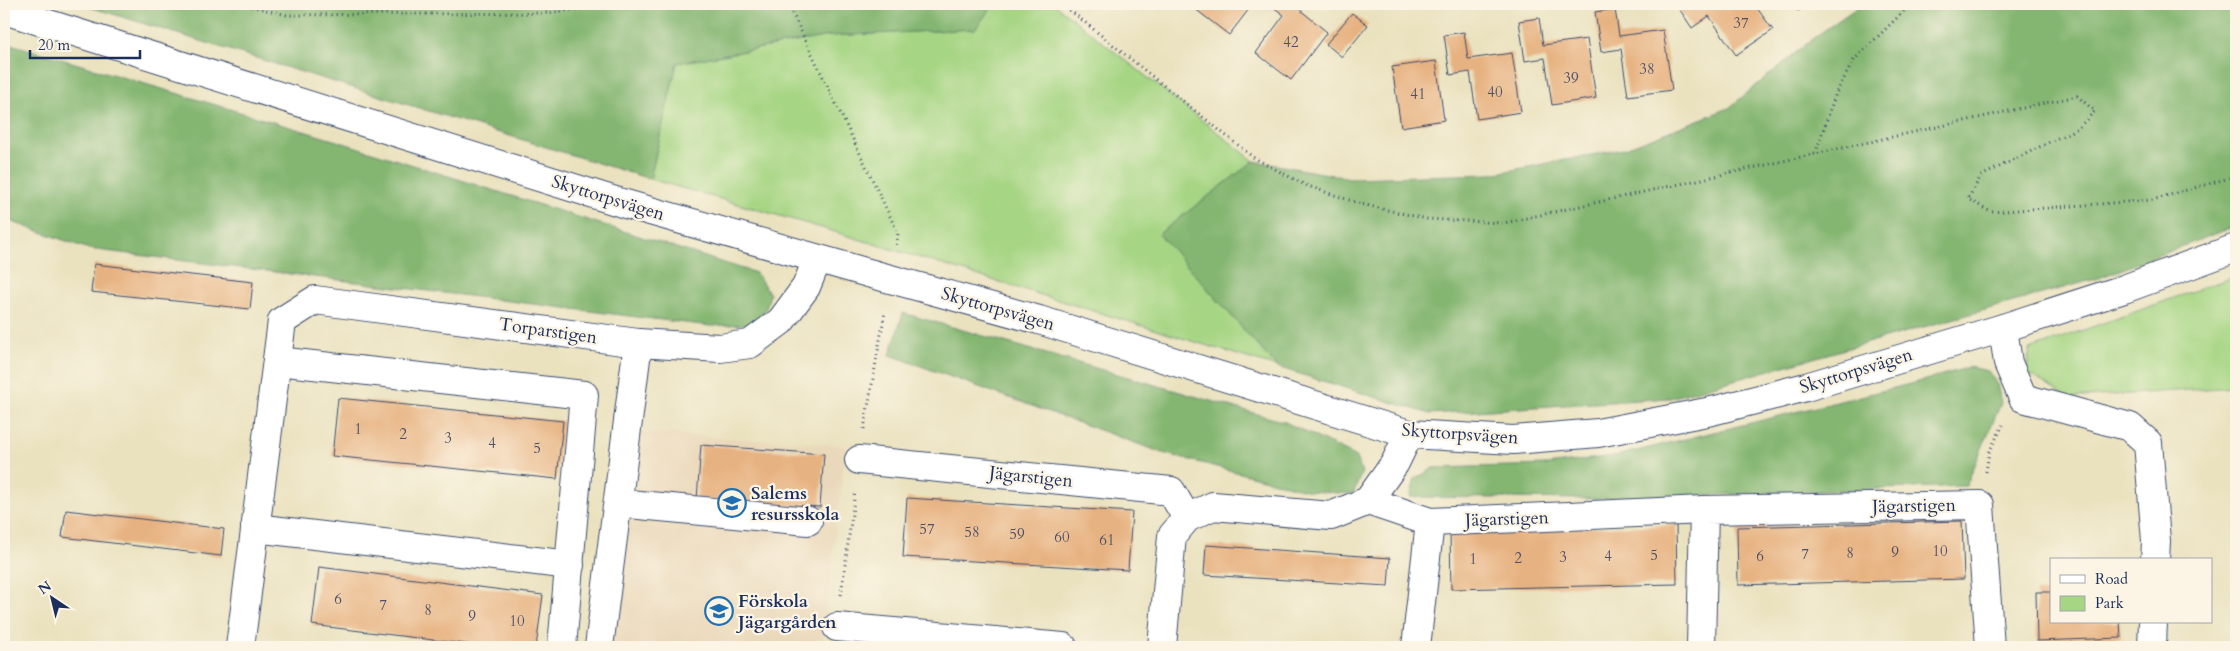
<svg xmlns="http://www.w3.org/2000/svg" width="2240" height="651" font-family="Cardo,serif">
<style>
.built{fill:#ead8ba}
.green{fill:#a6d583;stroke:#608270}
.forest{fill:#84b671;stroke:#507268}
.building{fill:#e7b281}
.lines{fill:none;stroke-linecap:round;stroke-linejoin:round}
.minor-casing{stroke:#3a4a6d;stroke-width:30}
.path{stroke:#3a4a6d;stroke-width:3;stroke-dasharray:1 4;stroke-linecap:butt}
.minor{stroke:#fff;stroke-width:28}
.minor-bridge-casing{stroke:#3a4a6d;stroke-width:30;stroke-linecap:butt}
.minor-bridge{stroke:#fff;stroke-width:28}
.labels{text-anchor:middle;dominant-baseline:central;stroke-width:4.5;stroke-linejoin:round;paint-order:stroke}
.number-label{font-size:15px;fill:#4e5067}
.street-label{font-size:18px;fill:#1b2f5e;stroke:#fcf5e5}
.poi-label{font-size:18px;font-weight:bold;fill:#1b2f5e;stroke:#fcf5e5;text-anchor:start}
</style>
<rect width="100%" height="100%" fill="#fcf5e5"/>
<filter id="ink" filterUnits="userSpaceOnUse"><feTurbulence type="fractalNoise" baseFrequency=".02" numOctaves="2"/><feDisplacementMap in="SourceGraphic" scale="10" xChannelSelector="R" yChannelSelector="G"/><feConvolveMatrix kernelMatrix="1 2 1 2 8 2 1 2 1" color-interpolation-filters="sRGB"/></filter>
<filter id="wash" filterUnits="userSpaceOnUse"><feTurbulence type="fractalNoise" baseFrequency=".0096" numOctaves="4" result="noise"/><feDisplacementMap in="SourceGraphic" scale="20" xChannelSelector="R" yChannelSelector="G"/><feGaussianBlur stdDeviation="1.12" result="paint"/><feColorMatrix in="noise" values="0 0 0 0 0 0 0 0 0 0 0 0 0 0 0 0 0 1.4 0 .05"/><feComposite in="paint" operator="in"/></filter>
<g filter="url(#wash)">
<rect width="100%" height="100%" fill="#eae2bf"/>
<!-- built -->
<polygon class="built" points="636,432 846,446 821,647 607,647"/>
<!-- green -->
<g class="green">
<polygon points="994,4 1054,4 1254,161 1159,234 1277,367 822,228 650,179 677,63 829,36 975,29"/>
<polygon points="2236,276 2236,387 2068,398 2026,372 2030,349"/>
</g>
<!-- forest -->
<g class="forest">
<polygon points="80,4 994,4 975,29 829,36 677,63 650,179"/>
<polygon points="1862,4 2236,4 2236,226 2099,278 1670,398 1430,414 1277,367 1159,234 1254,161 1350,178 1491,174 1623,149 1729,108 1816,36"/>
<polygon points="4,42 337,141 756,273 770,294 766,310 750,324 710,326 89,249 4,219"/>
<polygon points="903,313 1285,422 1355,456 1362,472 1353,494 1309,491 1163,453 890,355"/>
<polygon points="1970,367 1988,371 1997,384 2001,403 1966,486 1595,499 1410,497 1415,479 1434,468 1547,465 1620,455 1918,382"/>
</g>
<g id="blocks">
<!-- building -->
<g class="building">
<polygon points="1198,4 1253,4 1229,35 1194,8"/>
<polygon points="1269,4 1293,4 1327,32 1291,80 1256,53 1284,15"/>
<polygon points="1676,4 1701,4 1702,6 1705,4 1754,4 1773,30 1736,55 1709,16 1692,28"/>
<polygon points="1793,4 1809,4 1798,11"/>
<polygon points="1615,9 1619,36 1663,30 1672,90 1628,96 1621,49 1601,52 1595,12"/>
<polygon points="1352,13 1368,25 1342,57 1326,44"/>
<polygon points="1539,18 1543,45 1587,39 1596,98 1552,105 1545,58 1525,61 1519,21"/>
<polygon points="1464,32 1468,59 1512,53 1521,112 1477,119 1470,72 1450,75 1444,35"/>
<polygon points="1436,61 1444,120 1401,127 1392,67"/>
<polygon points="94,264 253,282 250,309 91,292"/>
<polygon points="338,398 563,421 557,479 332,456"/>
<polygon points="701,445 824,454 820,507 697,499"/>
<polygon points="907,498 1132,512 1128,570 903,557"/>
<polygon points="66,510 224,529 221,556 62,537"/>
<polygon points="1962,521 1964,579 1738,585 1737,527"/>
<polygon points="1676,525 1677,584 1451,589 1450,531"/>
<polygon points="1206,545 1390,558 1388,586 1204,575"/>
<polygon points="319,567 543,595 536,647 490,647 312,625"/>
<polygon points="2036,592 2051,592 2051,622 2120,622 2121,638 2037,641"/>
</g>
</g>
</g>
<g filter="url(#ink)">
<use href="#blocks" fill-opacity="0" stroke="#3a4a6d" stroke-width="1"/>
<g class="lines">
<defs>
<g id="minor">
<polyline points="4,10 622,203 872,274"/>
<polyline points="927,289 1039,320 1409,434 1513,440 1598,433 1712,411 1806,387 2003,328 2124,289 2236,248"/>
<polyline points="2003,328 2008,363 2023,398 2130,427 2148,443 2156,541 2155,560"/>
<polyline points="277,361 584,395 562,647"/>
<polyline points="859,460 1171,491 1187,518"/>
<polyline points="1368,501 1430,522"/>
<polyline points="618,503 808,521"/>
<polyline points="255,528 570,565"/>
<polyline points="837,627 1063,647"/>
<polyline points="240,647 282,321 315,300 638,343 720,348 750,344 781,321 806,287 817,260"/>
<polyline points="599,647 638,343"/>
<polyline points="1162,647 1172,536 1187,518 1213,506 1331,516 1368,501 1395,463 1409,434"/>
<polyline points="1416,647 1430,522 1704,510"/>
<polyline points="1701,647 1704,510 1980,505 1990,647"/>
<polyline points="2152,647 2153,622"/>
</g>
</defs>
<!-- minor casing -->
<use href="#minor" class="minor-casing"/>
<!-- path -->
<g class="path">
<polyline points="242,4 287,15 548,13 617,4"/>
<polyline points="788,4 898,233 896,247"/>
<polyline points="1062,4 1254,158 1305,185 1361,204 1427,219 1504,223 1815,154"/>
<polyline points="1911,4 1854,60 1836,93 1815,154 2077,96 2095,111 2078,128 1981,176 1968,199 1991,212 2152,200 2236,176"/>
<polyline points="864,429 885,312"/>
<polyline points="1986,472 1989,452 2003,425"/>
<polyline points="841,595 855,492"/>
</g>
<!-- minor -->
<use href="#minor" class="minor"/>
<defs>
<polyline id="minor-bridge" points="872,274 927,289"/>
</defs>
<!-- minor-bridge casing -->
<use href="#minor-bridge" class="minor-bridge-casing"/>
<!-- minor-bridge -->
<use href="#minor-bridge" class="minor-bridge"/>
</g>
</g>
<!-- icons -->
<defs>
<symbol id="school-ring" viewBox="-11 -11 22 22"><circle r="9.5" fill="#fcf5e5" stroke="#1f6fb2" stroke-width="1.5"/><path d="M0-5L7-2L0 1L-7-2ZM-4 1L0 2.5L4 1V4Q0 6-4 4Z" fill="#1f6fb2"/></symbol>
</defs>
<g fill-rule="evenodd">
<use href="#school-ring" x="716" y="487" width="32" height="32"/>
<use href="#school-ring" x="703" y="595" width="32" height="32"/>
</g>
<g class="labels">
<!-- number labels -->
<g class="number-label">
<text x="1741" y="23">37</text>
<text x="1291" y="42">42</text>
<text x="1647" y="69">38</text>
<text x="1571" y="78">39</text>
<text x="1495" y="92">40</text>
<text x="1418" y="94">41</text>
<text x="358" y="429">1</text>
<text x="403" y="434">2</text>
<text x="448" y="438">3</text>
<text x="492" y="443">4</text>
<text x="537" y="448">5</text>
<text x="927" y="529">57</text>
<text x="972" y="532">58</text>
<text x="1017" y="534">59</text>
<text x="1062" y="537">60</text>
<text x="1107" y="540">61</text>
<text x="1940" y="551">10</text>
<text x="1895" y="552">9</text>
<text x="1850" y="553">8</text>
<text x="1805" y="554">7</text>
<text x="1654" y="555">5</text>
<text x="1608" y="556">4</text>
<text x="1760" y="556">6</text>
<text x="1563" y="557">3</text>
<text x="1518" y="558">2</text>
<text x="1473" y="559">1</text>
<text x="338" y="599">6</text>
<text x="383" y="605">7</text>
<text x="428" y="610">8</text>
<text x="472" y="616">9</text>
<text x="517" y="621">10</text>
</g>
<!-- street labels -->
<g class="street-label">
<text transform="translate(608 198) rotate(17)">Skyttorpsvägen</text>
<text transform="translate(998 309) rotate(16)">Skyttorpsvägen</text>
<text transform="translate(548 331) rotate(8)">Torparstigen</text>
<text transform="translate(1856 371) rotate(-17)">Skyttorpsvägen</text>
<text transform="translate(1460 434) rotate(4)">Skyttorpsvägen</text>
<text transform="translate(1031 477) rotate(6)">Jägarstigen</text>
<text transform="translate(1914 506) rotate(-1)">Jägarstigen</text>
<text transform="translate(1507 519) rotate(-2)">Jägarstigen</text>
</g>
<!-- poi labels -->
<g class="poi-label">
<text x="751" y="493">Salems<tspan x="751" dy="21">resursskola</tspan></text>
<text x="738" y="601">Förskola<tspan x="738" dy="21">Jägargården</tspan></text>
</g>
</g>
<!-- margin -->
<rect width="2240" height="651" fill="none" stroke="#fcf5e5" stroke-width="20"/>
<!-- legend -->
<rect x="2050" y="558" width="162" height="65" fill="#fcf5e5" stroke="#a2a6af"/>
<rect x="2060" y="575" width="25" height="8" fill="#ffffff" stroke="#a2a6af"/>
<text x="2095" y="584" font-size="15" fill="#1b2f5e">Road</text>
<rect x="2060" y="596" width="25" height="15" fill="#a6d583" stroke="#a2a6af"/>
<text x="2095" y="608" font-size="15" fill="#1b2f5e">Park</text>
<!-- north arrow -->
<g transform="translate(52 598) rotate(325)" stroke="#fcf5e5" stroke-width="4" paint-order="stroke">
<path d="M0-4L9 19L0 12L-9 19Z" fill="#1b2f5e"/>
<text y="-8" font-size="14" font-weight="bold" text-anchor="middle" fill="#1b2f5e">N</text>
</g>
<!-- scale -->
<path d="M30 50v8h110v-8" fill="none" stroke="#1b2f5e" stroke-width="2.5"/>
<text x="38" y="50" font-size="15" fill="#1b2f5e" stroke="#fcf5e5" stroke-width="4" paint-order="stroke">20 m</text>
</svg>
